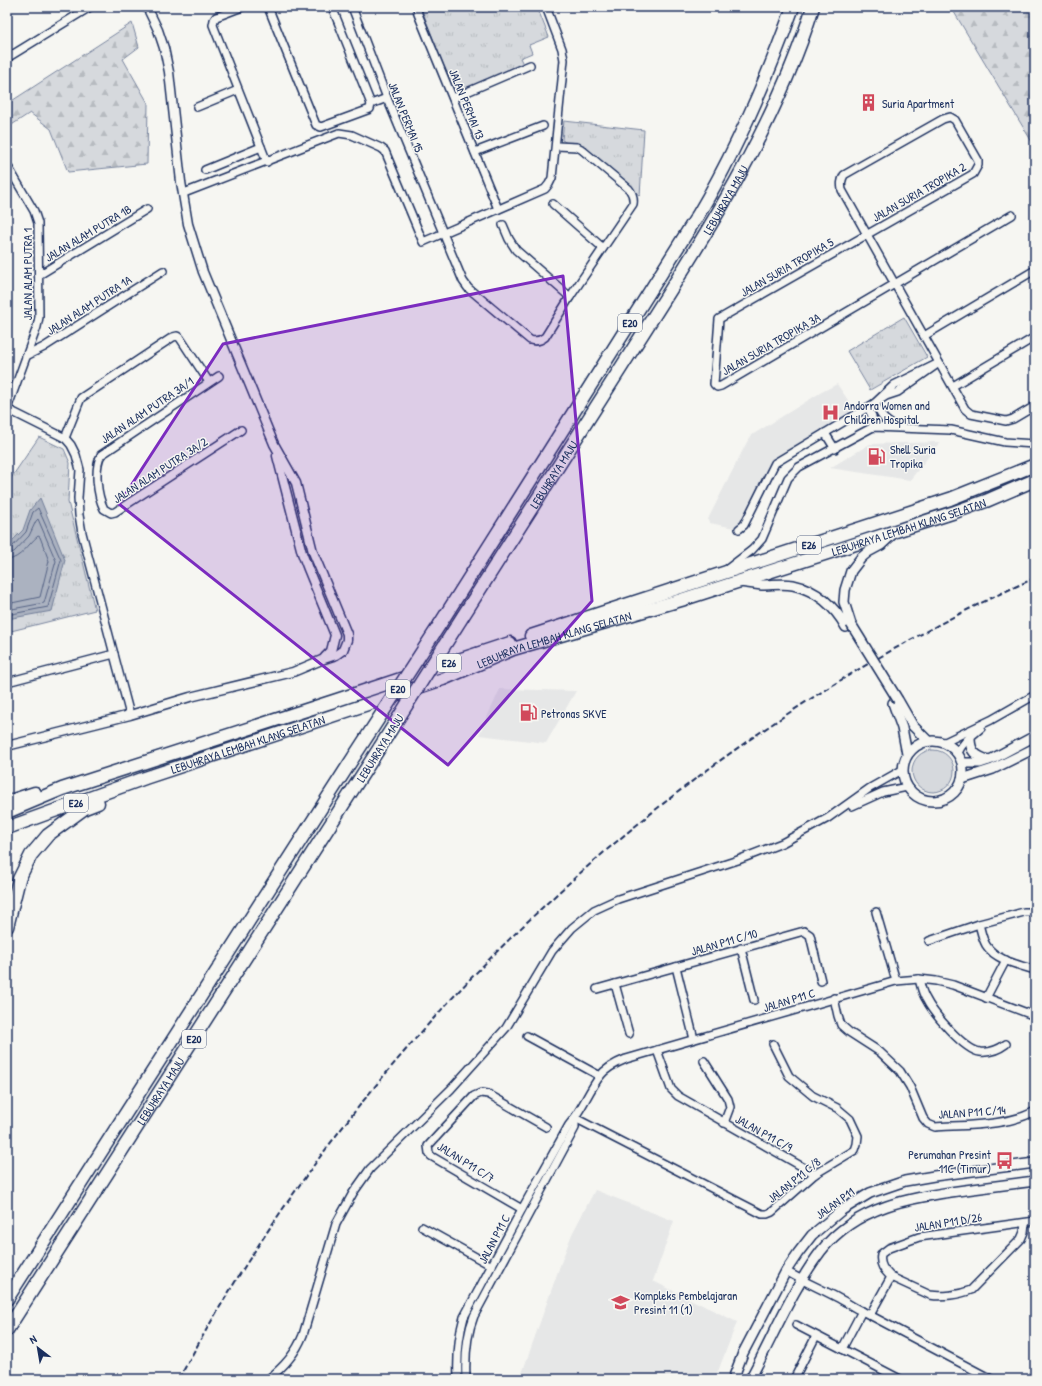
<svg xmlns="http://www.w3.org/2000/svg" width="1042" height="1386" font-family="'Patrick Hand',sans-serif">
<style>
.built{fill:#e6e7e7}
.green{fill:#d6d9dd;stroke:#78849e}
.forest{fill:url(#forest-firs);stroke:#78849e}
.park{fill:url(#park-tufts);stroke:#78849e}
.water{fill:#abb2c0;stroke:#717e99}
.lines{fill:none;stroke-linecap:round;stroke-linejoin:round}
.shore{stroke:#556385;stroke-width:1}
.minor-casing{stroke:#1b2f5e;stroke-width:10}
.tertiary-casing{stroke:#1b2f5e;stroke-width:11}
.secondary-casing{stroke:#1b2f5e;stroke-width:12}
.motorway-casing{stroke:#1b2f5e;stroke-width:15}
.minor{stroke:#f6f6f2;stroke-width:7}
.tertiary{stroke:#f6f6f2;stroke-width:8}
.secondary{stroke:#f6f6f2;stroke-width:9}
.motorway{stroke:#f6f6f2;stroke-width:12}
.rail{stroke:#1b2f5e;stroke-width:2;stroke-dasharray:6 3;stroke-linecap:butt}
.secondary-bridge-casing{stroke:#1b2f5e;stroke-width:12;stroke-linecap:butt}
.motorway-bridge-casing{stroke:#1b2f5e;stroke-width:15;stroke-linecap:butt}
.secondary-bridge{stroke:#f6f6f2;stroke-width:9}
.motorway-bridge{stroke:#f6f6f2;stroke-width:12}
.marked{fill:#7b2cbf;fill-opacity:0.2;stroke:#7b2cbf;stroke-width:3;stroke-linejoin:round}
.labels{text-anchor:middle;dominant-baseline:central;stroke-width:3;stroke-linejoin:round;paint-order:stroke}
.shield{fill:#f6f6f2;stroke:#5d6b8a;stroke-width:1}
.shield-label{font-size:11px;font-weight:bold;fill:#1b2f5e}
.poi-label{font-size:12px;fill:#1b2f5e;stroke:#f6f6f2;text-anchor:start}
.street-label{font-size:12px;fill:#1b2f5e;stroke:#f6f6f2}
</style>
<defs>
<pattern id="forest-firs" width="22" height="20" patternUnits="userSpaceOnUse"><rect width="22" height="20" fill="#d6d9dd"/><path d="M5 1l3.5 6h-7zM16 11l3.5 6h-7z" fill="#b7bbc0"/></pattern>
<pattern id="park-tufts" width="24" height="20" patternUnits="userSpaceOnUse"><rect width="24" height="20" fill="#d6d9dd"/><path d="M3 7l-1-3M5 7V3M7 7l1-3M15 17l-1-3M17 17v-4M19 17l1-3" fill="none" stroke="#b7bbc0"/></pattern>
</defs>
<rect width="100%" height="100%" fill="#f6f6f2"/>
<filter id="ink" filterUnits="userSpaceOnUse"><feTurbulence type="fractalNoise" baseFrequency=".025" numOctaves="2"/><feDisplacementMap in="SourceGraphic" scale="8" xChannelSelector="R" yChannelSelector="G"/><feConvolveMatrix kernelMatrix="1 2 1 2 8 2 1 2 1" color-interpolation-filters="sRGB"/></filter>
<g filter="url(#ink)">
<!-- built -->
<g class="built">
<polygon points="837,384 856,412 775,461 742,522 737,528 734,528 710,523 708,520 709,517 747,442 752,435 820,393"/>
<polygon points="940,442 910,480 830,468 870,444"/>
<polygon points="500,689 576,691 546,743 479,735"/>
<polygon points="595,1190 674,1221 653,1281 737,1322 715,1379 520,1379 562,1260 572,1234"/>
</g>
<!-- green -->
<circle class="green" cx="933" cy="771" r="21"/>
<!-- forest -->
<g class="forest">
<polygon points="951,7 1035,7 1035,147"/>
<polygon points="132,23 139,47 123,59 148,103 147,164 68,172 51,129 30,113 7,128 7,104"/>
</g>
<!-- park -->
<g class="park">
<polygon points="424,7 537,7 549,37 529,45 532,53 520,58 524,66 458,92 453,90 422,10"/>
<polygon points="564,121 644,130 640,196 580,144 567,143 562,140"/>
<polygon points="904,317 927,357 870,390 847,351"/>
<polygon points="39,437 64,449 70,463 68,502 95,610 7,632 7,484"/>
</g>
<!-- water -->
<polygon class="water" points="40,498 65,560 52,611 7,619 7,546 23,530 30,510"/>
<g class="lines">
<!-- shore -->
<g class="shore">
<polyline points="7,549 11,548 26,532 33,512 38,508 61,560 48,607 7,615"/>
<polyline points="7,554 14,552 29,536 36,521 38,519 56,561 44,603 7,610"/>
<path d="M7,560C21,559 28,544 38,536L40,537L49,561L40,597L7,604"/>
</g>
<defs>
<g id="minor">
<polyline points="242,7 216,17 214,20 213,25 267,162"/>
<polyline points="268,7 316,125 321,127 370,109 371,104"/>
<polyline points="332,7 371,104 387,98"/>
<path d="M352,7L387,98L463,281L468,288L530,340C536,342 540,341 545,337L570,297L633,204C634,198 633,194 629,189L581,149L577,147L557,146"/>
<polyline points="417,7 418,14 498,209"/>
<polyline points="7,58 90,7"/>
<polyline points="453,98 530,65"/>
<polyline points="197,107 238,90"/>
<polyline points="475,152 543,126"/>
<polyline points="7,165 34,211 38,223 39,317 37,327 7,409"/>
<polyline points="205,170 261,147"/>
<polyline points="184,193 339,133 352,135 381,148 385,151 423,242 545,189 549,184 552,178 564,60 562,49 546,7"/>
<polyline points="553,204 603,248"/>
<path d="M1012,215L721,386L717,387L714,384L719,319L973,174L978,165V160L955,120L950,117L943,119L844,175C841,181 841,184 842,190C883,263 924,336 965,409L971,414L1006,421L1013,419L1035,406"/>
<polyline points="503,225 509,239 516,250 570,297"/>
<polyline points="39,275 147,209"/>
<polyline points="924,336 1035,270"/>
<polyline points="26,356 44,347 163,271"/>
<polygon points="939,363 898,392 886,396 875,403 894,385"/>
<path d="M219,376L101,455C94,469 97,495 104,509L111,513L115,512L241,430"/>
<polyline points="953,386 1035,337"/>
<polyline points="868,408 872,416 873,427"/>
<polyline points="7,409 65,438 71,445 76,455 80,470 78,498 79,515 82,533 130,715"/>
<polyline points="825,433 835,449"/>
<polyline points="65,438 81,398 173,337 177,336 180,338 209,382"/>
<path d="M739,529L744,525L775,463L875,403C881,416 883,420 896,427"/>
<polyline points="726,570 752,550 762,539 788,478 799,467 873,427 951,430 1005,442 1035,444"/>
<polyline points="7,682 114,654"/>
<polyline points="945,742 991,720 1035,695"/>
<path d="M958,753C963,741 972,736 981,728"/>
<polyline points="852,806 883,792 907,787"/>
<polyline points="876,912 896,981"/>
<path d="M979,924C981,931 982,938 986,945C995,960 1019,965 1035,970"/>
<polyline points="929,941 979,924 1024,912 1035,912"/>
<polyline points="741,948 754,1000"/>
<polyline points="676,967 694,1039"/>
<path d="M919,979C921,986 922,993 926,999C933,1013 964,1050 980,1052C990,1053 998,1050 1006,1044"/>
<polyline points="615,984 629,1034"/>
<polyline points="597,989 804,931 810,935 821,981"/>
<path d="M834,998L838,1016L841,1025L849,1032L880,1052L900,1071L910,1087L923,1118L928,1124L935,1127C965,1125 1009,1126 1035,1111"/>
<polyline points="986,998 1006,960"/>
<polyline points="527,1036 600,1076"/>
<polyline points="657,1050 671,1089 678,1096 815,1174"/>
<polyline points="704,1061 728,1099 730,1107 724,1123"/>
<polyline points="575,1118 762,1214 767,1214 772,1212 815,1174 855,1150 857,1144 858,1136 850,1119 837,1108 813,1096 789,1076 773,1044"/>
<polyline points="522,1209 431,1156 429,1153 428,1146 474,1096 481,1093 488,1094 546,1127"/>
<polyline points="422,1227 492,1266"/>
<path d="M786,1271C804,1282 822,1289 840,1299C848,1303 854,1308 862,1311L991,1379"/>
<path d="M891,1277L930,1295C942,1297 959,1295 971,1290L1021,1239L1024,1232L1025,1223"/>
<path d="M870,1315L891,1277C884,1270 879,1265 881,1254L889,1248L919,1237L1035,1221"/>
<polyline points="796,1325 900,1379"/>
<polyline points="842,1349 862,1311"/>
<path d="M268,1379C284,1367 296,1353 303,1335L336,1224L353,1193L370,1169L451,1089L506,1028L552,951L572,928L594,910L618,899L738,860L782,843L828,818L870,788L902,770"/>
<path d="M458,1379C457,1358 458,1338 464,1317L522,1209L569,1125C582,1110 588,1092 600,1076C606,1068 616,1063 626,1059L896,981L919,979L936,981L953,985L1035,1016"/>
<path d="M466,1379C465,1358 466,1336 474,1316L575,1128V1118"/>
<polyline points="794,1379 816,1336"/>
<polyline points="1030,1379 1035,1374"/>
</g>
<g id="tertiary">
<polyline points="277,456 302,553 308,569 335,635 331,651 325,657"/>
<polyline points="7,746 130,715 190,697 293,672 324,659 336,655 343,650 347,640 347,634 313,552 296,483 274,444 203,272 188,224 181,182 169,72 164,48 158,30 147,7"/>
</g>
<g id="secondary">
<path d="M740,582C747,583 755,584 762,585C772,585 783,583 793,585C817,590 835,607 846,627"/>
<polyline points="851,624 844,602 845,590 851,571 861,558 868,552 881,545 895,532"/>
<polyline points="898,700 913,726 927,740"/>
<polyline points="893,703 902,728 907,754"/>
<path d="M970,738C970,751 975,756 988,760"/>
<circle cx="933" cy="771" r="30"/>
<polyline points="963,763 980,763 992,759 1035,736"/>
<polyline points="962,779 993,769 1035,748"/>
<polyline points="733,1379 743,1353 786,1271 798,1253 812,1235 842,1210 870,1193 905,1181 934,1176 1035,1163"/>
<path d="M750,1379C773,1337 792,1289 821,1251C856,1206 912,1197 965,1190C989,1187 1012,1184 1035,1181"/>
</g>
<g id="motorway">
<path id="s1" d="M463,616C521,524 580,433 638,341C706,235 775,128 813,7"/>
<path d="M440,624L698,215C737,149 767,79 793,7"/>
<polyline points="531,636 950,499 1035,465"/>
<polyline points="7,802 35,793"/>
<polyline points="7,812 62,789 337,700 510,643"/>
<path id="s2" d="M7,828L145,778L443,679L513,649L681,600L955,512L986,501L1035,480"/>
<polyline points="7,927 19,879 31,855 48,835 85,808 98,803"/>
<polyline points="7,1299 355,755"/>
<path id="s3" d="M7,1330L380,747"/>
</g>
</defs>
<!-- minor casing -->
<use href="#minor" class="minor-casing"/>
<!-- tertiary casing -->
<use href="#tertiary" class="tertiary-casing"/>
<!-- secondary casing -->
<use href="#secondary" class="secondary-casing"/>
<!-- motorway casing -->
<use href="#motorway" class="motorway-casing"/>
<!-- minor -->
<use href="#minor" class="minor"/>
<!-- tertiary -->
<use href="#tertiary" class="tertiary"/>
<!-- secondary -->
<use href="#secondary" class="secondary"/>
<!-- motorway -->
<use href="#motorway" class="motorway"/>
<!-- rail -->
<path class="rail" d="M179,1379C338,1082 587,825 880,657C931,628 982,601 1035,578"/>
<defs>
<polyline id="secondary-bridge" points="851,624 898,700"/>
<g id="motorway-bridge">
<polyline points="380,747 463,616"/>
<polyline points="355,755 440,624"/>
</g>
</defs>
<!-- secondary-bridge casing -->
<use href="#secondary-bridge" class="secondary-bridge-casing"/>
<!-- motorway-bridge casing -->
<use href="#motorway-bridge" class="motorway-bridge-casing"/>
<!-- secondary-bridge -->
<use href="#secondary-bridge" class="secondary-bridge"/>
<!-- motorway-bridge -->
<use href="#motorway-bridge" class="motorway-bridge"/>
</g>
</g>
<!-- marked area -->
<path class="marked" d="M563,276L592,601L448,765L119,504L223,344Z"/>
<!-- icons -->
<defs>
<symbol id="building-bare" viewBox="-9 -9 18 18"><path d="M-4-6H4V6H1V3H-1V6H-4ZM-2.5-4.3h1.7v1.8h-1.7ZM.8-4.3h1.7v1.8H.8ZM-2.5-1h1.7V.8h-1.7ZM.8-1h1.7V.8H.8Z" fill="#d1495b" stroke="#f6f6f2" stroke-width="2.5" paint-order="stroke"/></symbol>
<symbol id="hospital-bare" viewBox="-9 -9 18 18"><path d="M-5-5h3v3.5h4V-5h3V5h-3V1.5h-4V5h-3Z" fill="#d1495b" stroke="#f6f6f2" stroke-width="2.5" paint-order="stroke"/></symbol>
<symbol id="fuel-bare" viewBox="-9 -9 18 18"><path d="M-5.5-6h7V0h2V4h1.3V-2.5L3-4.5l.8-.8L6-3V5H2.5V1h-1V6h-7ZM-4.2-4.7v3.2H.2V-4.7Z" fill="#d1495b" stroke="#f6f6f2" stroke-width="2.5" paint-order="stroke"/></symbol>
<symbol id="bus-bare" viewBox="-9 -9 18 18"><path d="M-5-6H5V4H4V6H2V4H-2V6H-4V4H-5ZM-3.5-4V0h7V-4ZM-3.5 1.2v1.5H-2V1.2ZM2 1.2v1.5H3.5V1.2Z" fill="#d1495b" stroke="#f6f6f2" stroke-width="2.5" paint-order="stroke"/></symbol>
<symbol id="school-bare" viewBox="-9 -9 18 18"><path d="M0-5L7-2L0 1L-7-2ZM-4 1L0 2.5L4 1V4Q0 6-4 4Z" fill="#d1495b" stroke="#f6f6f2" stroke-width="2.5" paint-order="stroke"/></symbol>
</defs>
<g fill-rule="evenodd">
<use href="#building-bare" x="856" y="90" width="25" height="25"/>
<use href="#hospital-bare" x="818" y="400" width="25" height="25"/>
<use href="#fuel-bare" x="864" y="444" width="25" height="25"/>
<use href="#fuel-bare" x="516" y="700" width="25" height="25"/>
<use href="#bus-bare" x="992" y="1148" width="25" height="25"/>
<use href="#school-bare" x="608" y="1290" width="25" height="25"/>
</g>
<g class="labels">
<!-- shield labels -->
<g class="shield">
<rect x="618" y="314" width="24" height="18" rx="3"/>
<rect x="797" y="536" width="24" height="18" rx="3"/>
<rect x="437" y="654" width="24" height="18" rx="3"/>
<rect x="386" y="680" width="24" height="18" rx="3"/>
<rect x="64" y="794" width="24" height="18" rx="3"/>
<rect x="182" y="1030" width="24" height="18" rx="3"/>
</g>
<g class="shield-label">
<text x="630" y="323">E20</text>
<text x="809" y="545">E26</text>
<text x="449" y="663">E26</text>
<text x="398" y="689">E20</text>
<text x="76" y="803">E26</text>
<text x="194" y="1039">E20</text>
</g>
<!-- poi labels -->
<g class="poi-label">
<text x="882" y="103">Suria Apartment</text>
<text x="844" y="405">Andorra Women and<tspan x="844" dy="14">Children Hospital</tspan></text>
<text x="890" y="449">Shell Suria<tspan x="890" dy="14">Tropika</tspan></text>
<text x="541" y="713">Petronas SKVE</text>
<text x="991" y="1154" text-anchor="end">Perumahan Presint<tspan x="991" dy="14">11C (Timur)</tspan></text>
<text x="634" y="1295">Kompleks Pembelajaran<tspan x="634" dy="14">Presint 11 (1)</tspan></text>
</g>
<!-- street labels -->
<g class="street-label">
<text transform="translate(467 104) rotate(68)">JALAN PERMAI 13</text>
<text transform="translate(406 117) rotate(68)">JALAN PERMAI 15</text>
<text transform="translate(919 192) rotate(-30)">JALAN SURIA TROPIKA 2</text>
<text stroke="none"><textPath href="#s1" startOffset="492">LEBUHRAYA MAJU</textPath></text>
<text transform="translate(88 233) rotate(-31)">JALAN ALAM PUTRA 1B</text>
<text transform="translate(787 267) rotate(-30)">JALAN SURIA TROPIKA 5</text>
<text transform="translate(27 274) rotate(-90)">JALAN ALAM PUTRA 1</text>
<text transform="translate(89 305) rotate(-33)">JALAN ALAM PUTRA 1A</text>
<text transform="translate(771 344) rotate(-30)">JALAN SURIA TROPIKA 3A</text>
<text transform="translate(147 410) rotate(-34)">JALAN ALAM PUTRA 3A/1</text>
<text transform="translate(160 470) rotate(-33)">JALAN ALAM PUTRA 3A/2</text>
<text stroke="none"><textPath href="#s1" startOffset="168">LEBUHRAYA MAJU</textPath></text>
<text stroke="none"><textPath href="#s2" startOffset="951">LEBUHRAYA LEMBAH KLANG SELATAN</textPath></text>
<text stroke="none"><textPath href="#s2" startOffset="579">LEBUHRAYA LEMBAH KLANG SELATAN</textPath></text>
<text stroke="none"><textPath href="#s2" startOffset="255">LEBUHRAYA LEMBAH KLANG SELATAN</textPath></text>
<text transform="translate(380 748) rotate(-58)">LEBUHRAYA MAJU</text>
<text transform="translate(724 942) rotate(-16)">JALAN P11 C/10</text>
<text transform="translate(789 1000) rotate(-17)">JALAN P11 C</text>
<text stroke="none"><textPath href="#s3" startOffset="284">LEBUHRAYA MAJU</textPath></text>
<text transform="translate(972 1112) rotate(-4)">JALAN P11 C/14</text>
<text transform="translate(764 1133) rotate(29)">JALAN P11 C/9</text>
<text transform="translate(466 1162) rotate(32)">JALAN P11 C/7</text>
<text transform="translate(794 1180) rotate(-39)">JALAN P11 C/8</text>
<text transform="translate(835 1203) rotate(-36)">JALAN P11</text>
<text transform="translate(948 1222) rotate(-9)">JALAN P11 D/26</text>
<text transform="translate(494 1239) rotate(-62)">JALAN P11 C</text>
</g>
</g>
<!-- margin -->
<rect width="1042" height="1386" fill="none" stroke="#f6f6f2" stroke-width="24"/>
<rect x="12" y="12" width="1018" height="1362" fill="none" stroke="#1b2f5e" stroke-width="1.5" filter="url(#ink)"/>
<!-- north arrow -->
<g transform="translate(38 1348) rotate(329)" stroke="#f6f6f2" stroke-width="3" paint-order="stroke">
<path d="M0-3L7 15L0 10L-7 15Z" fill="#1b2f5e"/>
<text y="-6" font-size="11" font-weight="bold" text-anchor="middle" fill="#1b2f5e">N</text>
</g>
</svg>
